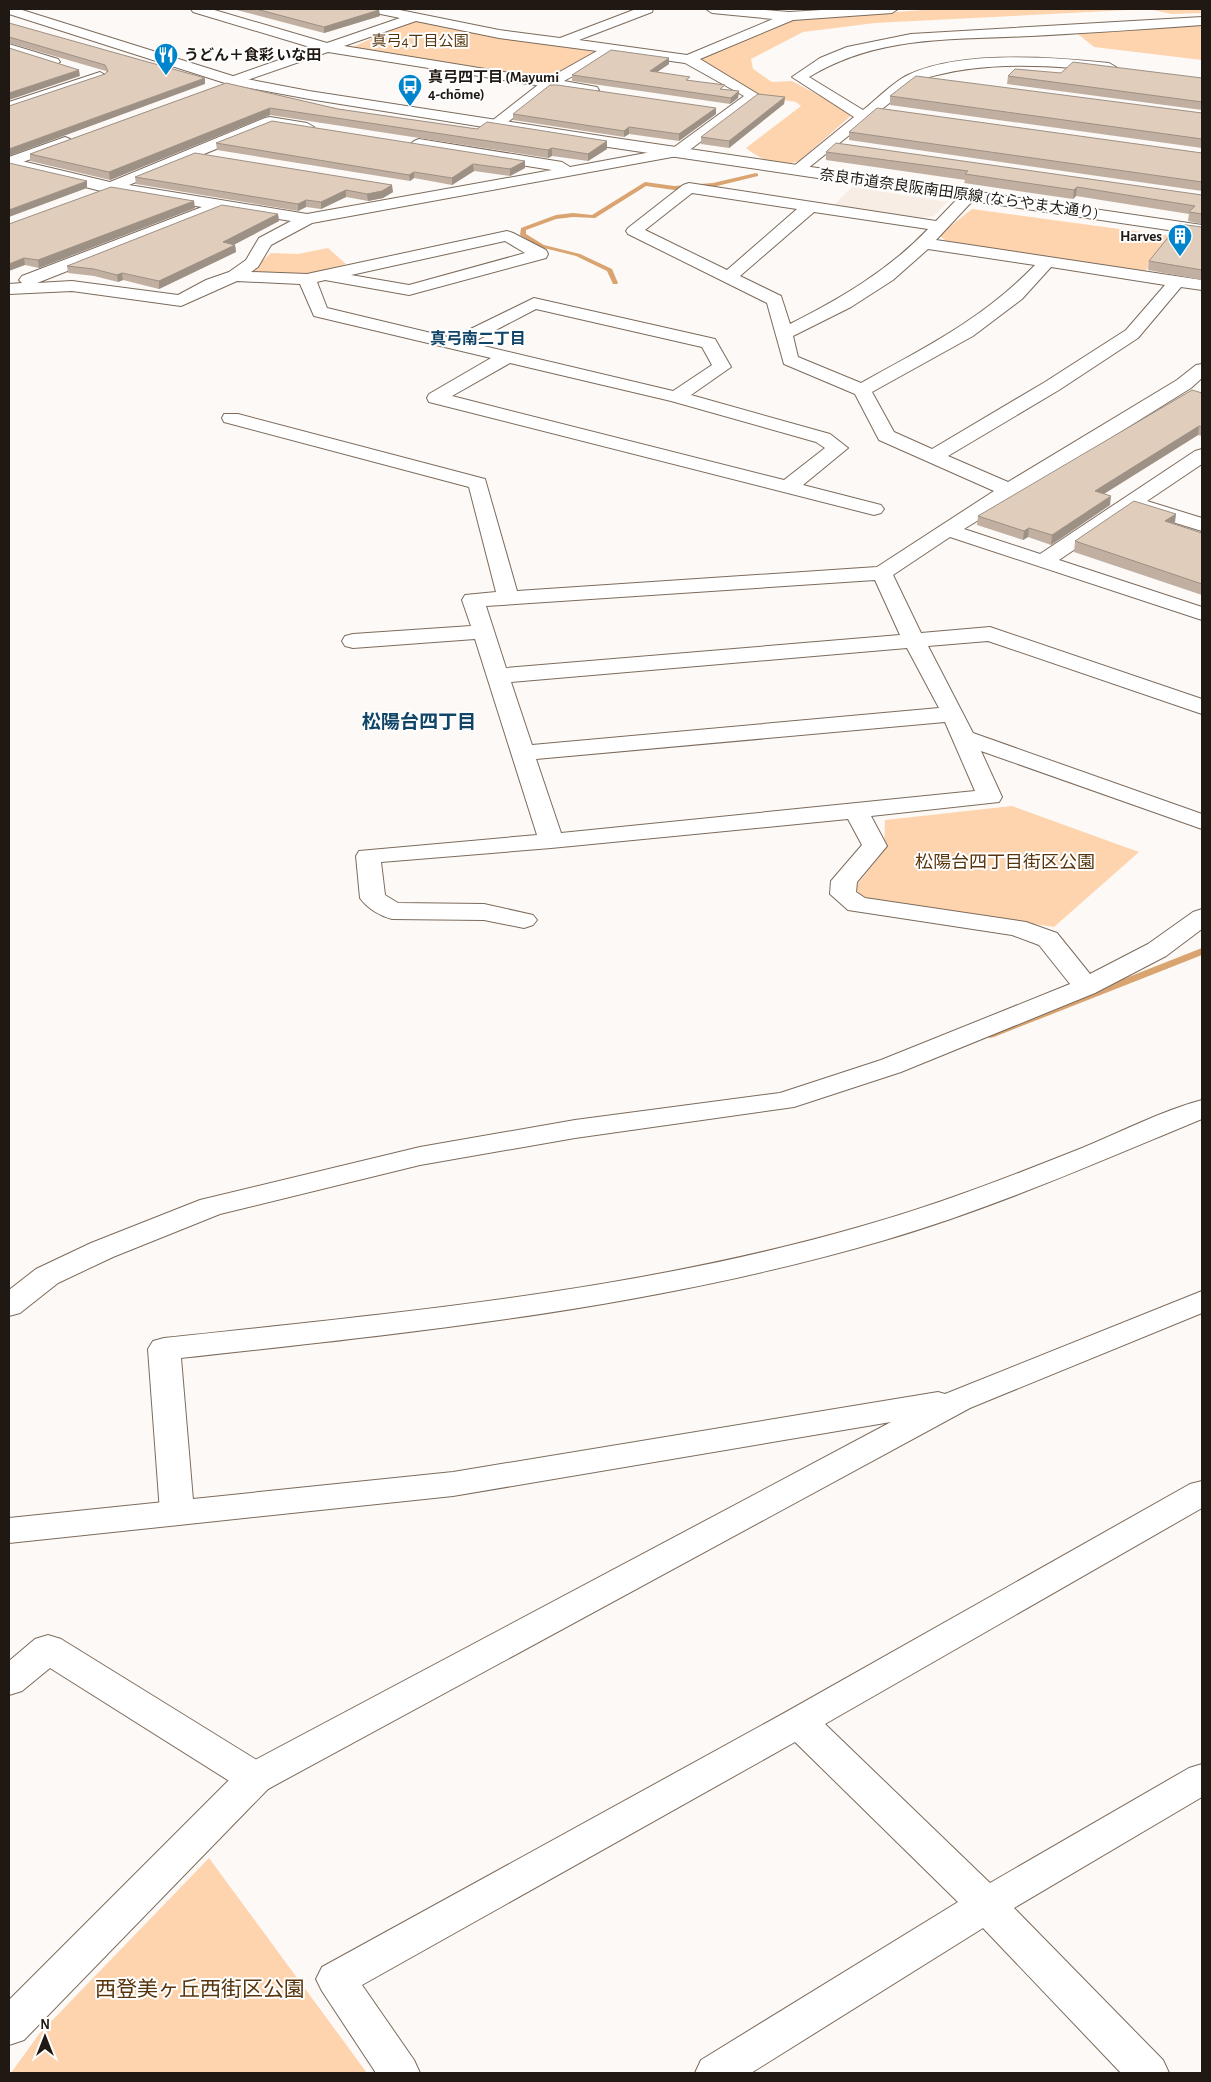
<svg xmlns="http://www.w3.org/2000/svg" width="1211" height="2082" font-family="'Alegreya Sans','Noto Sans JP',sans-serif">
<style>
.built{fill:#f8ede4}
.green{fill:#fed4af}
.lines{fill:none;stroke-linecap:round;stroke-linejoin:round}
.stream{fill:#daa471;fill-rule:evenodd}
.pedestrian-casing{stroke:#7c6b5c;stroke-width:2}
.minor-casing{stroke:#7c6b5c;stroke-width:2}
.tertiary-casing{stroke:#7c6b5c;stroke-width:2}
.pedestrian{fill:#fff;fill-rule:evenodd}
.minor{fill:#fff;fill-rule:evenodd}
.tertiary{fill:#fff;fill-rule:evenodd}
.wall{fill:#c1b0a2}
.shaded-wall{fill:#9d9084}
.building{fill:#e0cdbc;stroke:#9d9084}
.labels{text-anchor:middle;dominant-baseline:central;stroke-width:4;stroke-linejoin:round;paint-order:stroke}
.far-park-label{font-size:15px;fill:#58340c;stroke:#fff}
.far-poi-label{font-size:15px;font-weight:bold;fill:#201913;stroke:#fff;text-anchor:start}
.far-street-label{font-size:15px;fill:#201913;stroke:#fff}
.far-neighbourhood-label{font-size:16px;font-weight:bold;fill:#114568;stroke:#fff}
.park-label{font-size:18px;fill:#58340c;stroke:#fff}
.neighbourhood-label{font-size:19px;font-weight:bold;fill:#114568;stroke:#fff}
.near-park-label{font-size:21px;fill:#58340c;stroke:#fff}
</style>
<rect width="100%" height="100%" fill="#fdf9f6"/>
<!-- built -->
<polygon class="built" points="852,187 947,202 934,216 922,218 834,205"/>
<!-- green -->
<g class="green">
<path d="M938,9H1202V13L1172,14L1148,9L875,23L803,32L751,59L753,69L772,82L792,81L853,114L798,162C775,166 763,161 746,148L801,106L796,102L759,96L702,62V57L796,19Z"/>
<polygon points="414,20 496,36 596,52 547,78 537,79 350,48"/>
<polygon points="1202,24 1202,60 1094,47 1078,34 1086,31"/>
<polygon points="972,209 1171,236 1144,273 947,242 939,235"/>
<polygon points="328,248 346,264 310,276 251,271 271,253 298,254"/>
<polygon points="1012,806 1139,852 1054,927 861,898 855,887 884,851 885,820"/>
<polygon points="209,1858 367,2073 11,2073 39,2034"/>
</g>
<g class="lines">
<!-- stream -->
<g class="stream">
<polygon points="756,173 758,174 758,176 713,187 674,190 646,186 595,218 573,217 556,219 526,230 526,234 544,245 580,254 612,269 618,283 617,284 613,284 607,271 576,256 540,247 520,235 521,228 556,215 573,213 592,215 645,182 674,186 713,183"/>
<polygon points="1202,948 1202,955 994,1037 990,1038 984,1035 986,1033"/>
</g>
<defs>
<polygon id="pedestrian" points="548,80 555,84 553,87 503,126 493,126 491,123 493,120 543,81"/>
<g id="minor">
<path d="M191,9H211L327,43L400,18L371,12L370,9H395L499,30L560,38L636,9H653L652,12L579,40L687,55L773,19L712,13L706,9H752L789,12L838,9H898L892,13L793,20L700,59L761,96L683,155L312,223L271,245L258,267L251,272L307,274L507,231L513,233L546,250L548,254L546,258L409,295L325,280L317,282L327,308L452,338L534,298L715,339L731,367L691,395L830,434L848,448L803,485L881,505L884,509L881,513L874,515L429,402L427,398L429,394L491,358L314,316L300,284L237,281L181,306L72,291L9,294V284L22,283L19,280L22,276L202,207L109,193L9,168V158L110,182L265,118L270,117L307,123L314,127L312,130L307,131L272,126L129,185L307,214L552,170L419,149L411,144L414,141L419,139L562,162L570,167L673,148L744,96L685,63L614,53L564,81L597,87L599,90L592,94L328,52L233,85L228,84L226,81L228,78L313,48L193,12ZM416,21L499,38L597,51L547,79L344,46ZM222,210L291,221L259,238L246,260L229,272L206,280L178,295L72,281L37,283ZM505,241L525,253L409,285L351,275ZM536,309L702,347L712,365L673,391L471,343ZM510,363L671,401L816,442L825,448L784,480L452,396Z"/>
<path d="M1202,17V25C1145,29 1088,33 1031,36C953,40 878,35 809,77L863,110C877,99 892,83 908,75C959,50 1053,57 1109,63L1116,67C1110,76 1083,68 1072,68C1021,64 966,64 917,81L802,173H792L789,170L854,117L792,77L820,58L847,47L911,34Z"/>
<polygon points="9,44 58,59 60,62 53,66 9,52"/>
<polygon points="100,72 107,76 105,79 9,111 9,102"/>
<path d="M689,183L936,221L964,192L970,190L978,195L936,240L1202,280V290L1181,287L1138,338L1059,390L948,456L1008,482L1177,380L1196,365L1202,364V378L1191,388L964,529L1040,554L1195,451L1202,449V464L1147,501L1202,518V531L1133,510L1059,560L1202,607V620L950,537L893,575L921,633L990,627L1202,699V714L988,641L928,646L973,733L1202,814V829L981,751L1002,797L999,802L871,816L887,846L857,882L856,892L865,898L1026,922L1057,933L1090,974L1148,944L1193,912L1202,909V929L1166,956L1095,993L901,1072L794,1107L575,1138L420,1165L220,1214L113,1257L58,1283L20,1313L9,1316V1290L36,1269L91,1243L200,1200L420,1147L575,1120L780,1093L881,1060L1070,984L1039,945L1012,935L848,910L830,894L831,881L862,845L848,819L551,848L381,862L385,895L398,903L484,904L533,915L537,920L533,925L524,928L484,920L392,919C380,916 367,908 360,898L356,856L359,851L537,835L475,639L353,648L345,646L342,641L345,636L353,634L471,626L462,600L465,595L496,592L469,487L224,422L222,418L224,414H238L485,479L517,591L877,567L994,491L879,440L855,394L784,364L767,303L628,234L626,231L628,228L683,185ZM692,193L797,209L727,270L645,230ZM814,212L928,229C888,271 841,298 790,324L781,296L740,276ZM928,249L1035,265C983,319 926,347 861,383L798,357L793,336L851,307L893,280ZM1051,267L1165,285L1126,330L1045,382L932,449L894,432L872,392L973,336L1022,299ZM875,580L900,635L506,668L486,606ZM907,648L939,708L532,745L511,682ZM945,722L975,791L561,833L536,759Z"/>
<path d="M1202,1100V1119C1098,1162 994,1208 885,1240C653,1308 420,1332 181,1358L194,1512L189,1521L177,1524L165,1521L160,1512L148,1349L153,1341L164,1338C398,1313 632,1292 859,1227C935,1206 1009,1177 1082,1148C1121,1132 1161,1111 1202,1100Z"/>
<polygon points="1202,1481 1202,1508 825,1724 990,1883 1189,1768 1202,1764 1202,1797 1014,1908 1163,2060 1169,2073 1121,2073 983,1928 751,2073 695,2073 701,2060 958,1902 795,1742 362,1985 414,2060 420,2073 376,2073 322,1991 316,1979 322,1967 786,1712 1190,1484"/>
<polygon points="48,1635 61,1639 268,1767 274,1778 268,1789 255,1793 242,1789 50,1668 22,1691 9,1695 9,1661 35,1639"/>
</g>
<g id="tertiary">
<polygon points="9,9 19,9 236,77 309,91 608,137 1202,225 1202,235 608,147 309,99 228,84 9,14"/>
<polygon points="65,137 70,139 73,142 70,145 9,167 9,157"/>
<polygon points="1202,1291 1202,1313 970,1408 268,1789 24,2040 9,2045 9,2000 242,1767 891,1422 453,1496 9,1543 9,1518 453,1472 938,1392 945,1394"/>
</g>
</defs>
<!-- pedestrian casing -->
<use href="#pedestrian" class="pedestrian-casing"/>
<!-- minor casing -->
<use href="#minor" class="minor-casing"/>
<!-- tertiary casing -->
<use href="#tertiary" class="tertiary-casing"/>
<!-- pedestrian -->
<use href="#pedestrian" class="pedestrian"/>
<!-- minor -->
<use href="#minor" class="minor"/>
<!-- tertiary -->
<use href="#tertiary" class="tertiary"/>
</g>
<!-- wall -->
<g class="wall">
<polygon points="233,9 376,9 379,10 380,16 324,33"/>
<polygon points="9,23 205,84 105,74 106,73 106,71 9,43"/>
<polygon points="669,58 669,64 657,72 725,90 739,91 738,98 730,104 572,81 572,75"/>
<polygon points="1061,73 1202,78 1202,110 1007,84 1008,76"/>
<polygon points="226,83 338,109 607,149 588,161 552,156 548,158 270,115 110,180 30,161 30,154"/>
<polygon points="890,96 1202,113 1202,148 890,105"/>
<polygon points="785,97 784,104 729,148 701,144 701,137"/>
<polygon points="513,114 716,114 679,141 629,134 624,137 513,120"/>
<polygon points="849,132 1202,153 1202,191 849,140"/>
<polygon points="216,143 525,168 510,176 474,171 452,185 414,178 410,181 217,150"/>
<polygon points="826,152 1202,195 1202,224 1188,221 1189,214 1076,196 1073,199 964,183 965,180 826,160"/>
<polygon points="135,177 393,192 383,198 368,201 346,197 321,209 306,207 298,211 136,184"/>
<polygon points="195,208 39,268 25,265 9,224"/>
<polygon points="278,214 279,221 233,245 235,245 236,252 159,289 123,280 118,282 94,276 68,273 67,266"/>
<polygon points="1202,227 1202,280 1148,270 1149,261"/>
<polygon points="1202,393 1202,436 1198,435 1104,494 1110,505 1051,545 1028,537 1023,540 977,525 978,516"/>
<polygon points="1176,514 1175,524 1202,533 1202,595 1074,552 1075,541"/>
</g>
<!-- shaded-wall -->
<g class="shaded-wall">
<polygon points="379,10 380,16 324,33 324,27"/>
<polygon points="669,58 669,64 650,77 650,71"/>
<polygon points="79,70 80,76 9,100 9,93"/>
<polygon points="205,78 205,84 9,156 9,149"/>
<polygon points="739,91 738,98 730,104 731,98"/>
<polygon points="785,97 784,104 729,148 729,141"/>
<polygon points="270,108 270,115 110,180 109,172"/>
<polygon points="716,108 716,114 679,141 679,134"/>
<polygon points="629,127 629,134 624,137 624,131"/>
<polygon points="607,141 607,149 588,161 588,154"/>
<polygon points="552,148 552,156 548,158 548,150"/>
<polygon points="525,161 525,168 510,176 510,169"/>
<polygon points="473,164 474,171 452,185 452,178"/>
<polygon points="414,172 414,178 410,181 409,175"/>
<polygon points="87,181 87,188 9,217 9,210"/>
<polygon points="392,185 393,192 383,198 368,201 367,194"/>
<polygon points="1077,187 1076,196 1073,199 1074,190"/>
<polygon points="346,190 346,197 321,209 321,202"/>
<polygon points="306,200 306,207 298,211 298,204"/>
<polygon points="194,201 195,208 39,268 38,260"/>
<polygon points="278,214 279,221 224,250 223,242"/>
<polygon points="235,245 236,252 159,289 159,281"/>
<polygon points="24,258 25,265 9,271 9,264"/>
<polygon points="122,273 123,280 118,282 117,275"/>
<polygon points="1199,426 1198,435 1094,500 1095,491"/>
<polygon points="1111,496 1110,505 1051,545 1052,535"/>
<polygon points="1176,514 1174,525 1165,521"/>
<polygon points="1029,528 1028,537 1023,540 1024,531"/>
</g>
<!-- building -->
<g class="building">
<polygon points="256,9 376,9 379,10 324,27"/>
<polygon points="9,23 205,78 9,149 9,106 105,74 108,71 105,65 9,37"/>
<polygon points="9,48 79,70 9,93"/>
<polygon points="611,50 669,58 650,71 690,77 686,80 725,85 720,89 739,91 731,98 572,75"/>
<polygon points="1073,62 1202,78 1202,102 1008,76 1015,69 1061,73"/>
<polygon points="916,76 1202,113 1202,139 890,96"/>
<polygon points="226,83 338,109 477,129 487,122 607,141 588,154 552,148 548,150 270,108 109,172 30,154"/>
<polygon points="550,85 557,85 716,108 679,134 629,127 624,131 513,114"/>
<polygon points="758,94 785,97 729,141 701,137"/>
<polygon points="877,108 1202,153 1202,182 849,132"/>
<polygon points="272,121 525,161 510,169 473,164 452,178 414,172 409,175 216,143"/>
<polygon points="836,143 1202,195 1202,214 1189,212 1195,206 1077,187 1074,190 965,174 968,171 826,152"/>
<polygon points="195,153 392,185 382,191 367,194 346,190 321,202 306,200 298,204 135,177"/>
<polygon points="9,163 87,181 9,210"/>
<polygon points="111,187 194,201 38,260 24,258 9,264 9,224"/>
<polygon points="222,205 278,214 223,242 235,245 159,281 122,273 117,275 94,269 67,266"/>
<polygon points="1179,224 1202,227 1202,270 1149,261"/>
<polygon points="1192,390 1202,393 1202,427 1199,426 1095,491 1111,496 1052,535 1029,528 1024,531 978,516"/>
<polygon points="1134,501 1176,514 1165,521 1202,533 1202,584 1075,541"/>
</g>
<!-- icons -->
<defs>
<symbol id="restaurant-pin" viewBox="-11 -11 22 30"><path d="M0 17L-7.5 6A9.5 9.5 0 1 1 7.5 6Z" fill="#0084cb" stroke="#fff"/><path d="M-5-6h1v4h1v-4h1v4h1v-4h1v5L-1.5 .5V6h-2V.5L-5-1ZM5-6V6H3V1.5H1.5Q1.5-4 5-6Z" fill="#fff"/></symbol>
<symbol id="bus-pin" viewBox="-11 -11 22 30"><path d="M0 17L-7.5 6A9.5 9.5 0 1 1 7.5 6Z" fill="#0084cb" stroke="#fff"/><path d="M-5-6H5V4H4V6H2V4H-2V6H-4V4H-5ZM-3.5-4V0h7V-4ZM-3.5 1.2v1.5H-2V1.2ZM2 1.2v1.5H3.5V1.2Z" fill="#fff"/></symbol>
<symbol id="building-pin" viewBox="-11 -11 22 30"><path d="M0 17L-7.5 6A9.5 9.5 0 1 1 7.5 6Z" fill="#0084cb" stroke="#fff"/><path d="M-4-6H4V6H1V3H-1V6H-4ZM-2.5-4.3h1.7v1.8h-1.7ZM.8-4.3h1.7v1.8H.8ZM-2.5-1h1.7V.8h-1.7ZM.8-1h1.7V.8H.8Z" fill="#fff"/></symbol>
</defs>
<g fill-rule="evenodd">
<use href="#restaurant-pin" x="152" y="41" width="28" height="38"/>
<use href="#bus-pin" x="396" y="72" width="28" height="38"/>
<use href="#building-pin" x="1166" y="222" width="28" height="38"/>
</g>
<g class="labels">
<!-- far-park labels -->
<g class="far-park-label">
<text x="420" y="41">真弓4丁目公園</text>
</g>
<!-- far-poi labels -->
<g class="far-poi-label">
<text x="184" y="55">うどん＋食彩 いな田</text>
<text x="428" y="77">真弓四丁目 (Mayumi<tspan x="428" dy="17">4-chōme)</tspan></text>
<text x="1162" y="236" text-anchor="end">Harves</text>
</g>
<!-- far-street labels -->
<g class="far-street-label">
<text transform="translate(959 194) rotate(8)">奈良市道奈良阪南田原線 (ならやま大通り)</text>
</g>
<!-- far-neighbourhood labels -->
<g class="far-neighbourhood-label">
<text x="478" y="339">真弓南二丁目</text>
</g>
<!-- park labels -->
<g class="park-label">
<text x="1005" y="863">松陽台四丁目街区公園</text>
</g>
<!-- neighbourhood labels -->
<g class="neighbourhood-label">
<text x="419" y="722">松陽台四丁目</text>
</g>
<!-- near-park labels -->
<g class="near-park-label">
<text x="200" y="1989">西登美ヶ丘西街区公園</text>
</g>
</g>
<!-- border -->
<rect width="1211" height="2082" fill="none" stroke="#201913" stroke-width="20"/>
<!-- north arrow -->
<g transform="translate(45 2037)" stroke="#ffffff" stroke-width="4" paint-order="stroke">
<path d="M0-4L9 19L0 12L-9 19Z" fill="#201913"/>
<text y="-8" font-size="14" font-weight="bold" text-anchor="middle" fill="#201913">N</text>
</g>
</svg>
